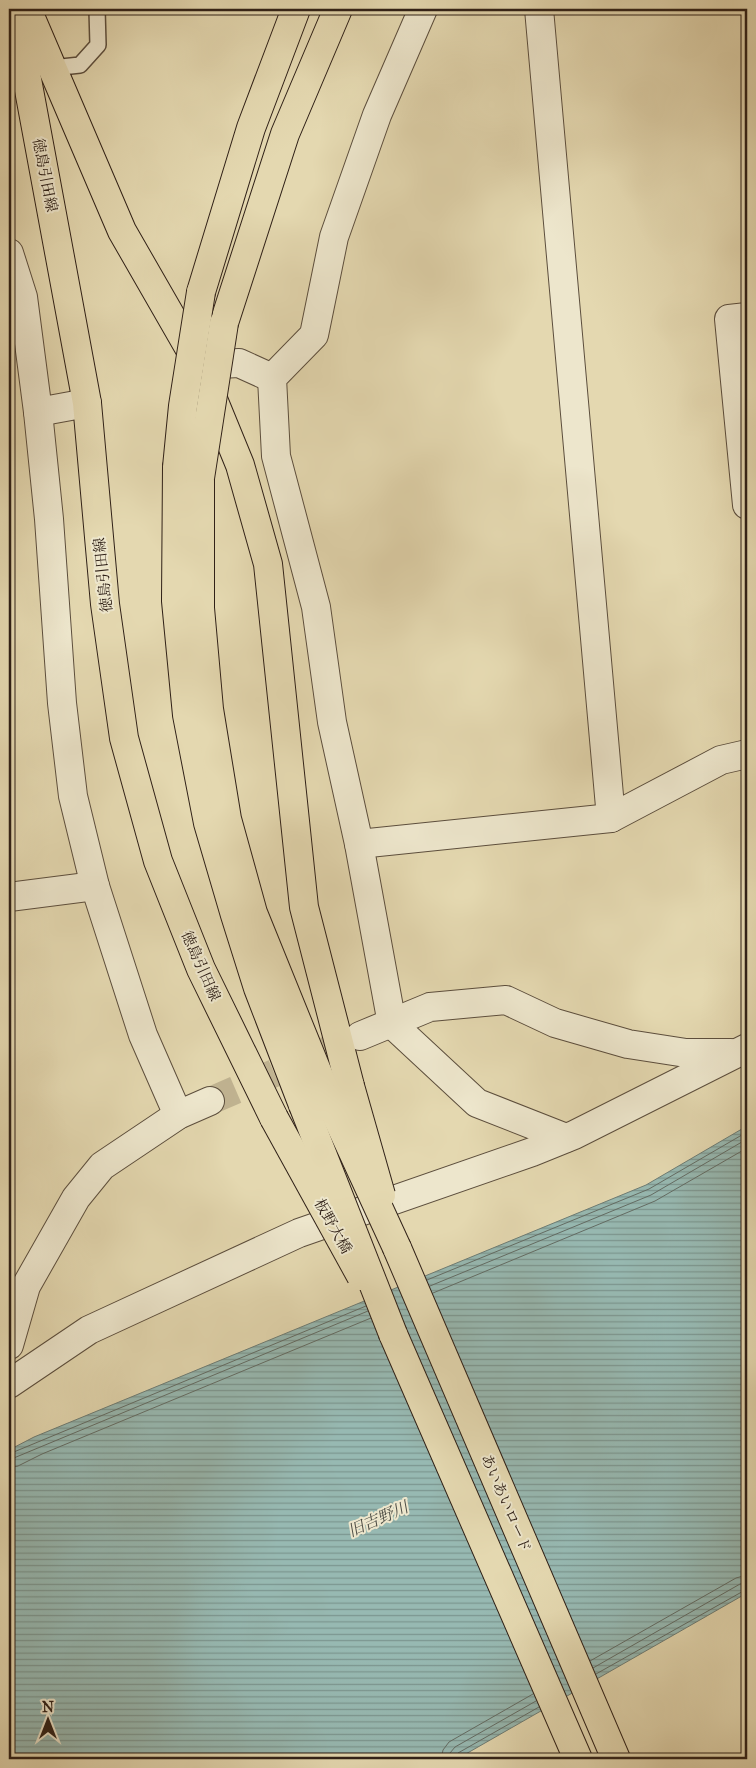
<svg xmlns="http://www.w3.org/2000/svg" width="756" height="1768" font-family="'IM FELL Great Primer','Noto Serif JP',serif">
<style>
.water{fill:url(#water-rules);stroke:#6d7c74}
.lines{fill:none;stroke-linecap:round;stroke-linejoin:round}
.shore{stroke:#636c64;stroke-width:1}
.street-tunnel{stroke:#c0b391;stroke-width:28;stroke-dasharray:28 14;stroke-linecap:butt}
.lane-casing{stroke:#5c4e3d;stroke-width:18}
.street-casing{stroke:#5c4e3d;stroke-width:30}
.primary-casing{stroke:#2f2017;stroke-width:30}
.highway-casing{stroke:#2f2017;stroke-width:30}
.lane{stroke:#ede6cc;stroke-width:15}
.street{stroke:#ede6cc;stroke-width:28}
.primary{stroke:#e4d8b0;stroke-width:28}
.highway{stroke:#e4d8b0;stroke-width:28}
.primary-bridge-casing{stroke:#2f2017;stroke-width:30;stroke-linecap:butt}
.highway-bridge-casing{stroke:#2f2017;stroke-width:30;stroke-linecap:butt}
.primary-bridge{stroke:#e4d8b0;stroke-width:28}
.highway-bridge{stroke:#e4d8b0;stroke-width:28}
.labels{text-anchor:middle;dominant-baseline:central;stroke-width:4;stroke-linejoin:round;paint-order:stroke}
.street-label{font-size:15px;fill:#2f2017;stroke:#ede6cc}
.water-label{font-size:16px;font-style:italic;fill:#4e4e46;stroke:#ede6cc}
</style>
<defs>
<pattern id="water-rules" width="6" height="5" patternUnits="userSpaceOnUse" patternTransform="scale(1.25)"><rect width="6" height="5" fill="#97b9b2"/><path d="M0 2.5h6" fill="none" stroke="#7c9690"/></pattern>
</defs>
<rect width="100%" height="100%" fill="#e4d8b0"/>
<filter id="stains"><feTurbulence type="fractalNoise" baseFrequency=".004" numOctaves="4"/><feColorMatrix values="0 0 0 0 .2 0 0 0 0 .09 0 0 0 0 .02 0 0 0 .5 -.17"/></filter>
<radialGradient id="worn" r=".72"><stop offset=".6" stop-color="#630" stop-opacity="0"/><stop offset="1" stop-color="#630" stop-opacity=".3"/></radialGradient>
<!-- water -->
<polygon class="water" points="747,1126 747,1593 457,1759 9,1759 9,1450 34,1437 646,1185"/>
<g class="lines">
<!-- shore -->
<g class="shore">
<polyline points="427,1280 649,1189 747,1132"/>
<polyline points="430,1286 651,1195 747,1139"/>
<polyline points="433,1293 655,1201 747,1148"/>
<polyline points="9,1454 366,1306"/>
<polyline points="9,1460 368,1311"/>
<polyline points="9,1468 18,1466 42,1454 371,1318"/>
<polyline points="590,1661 736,1578 747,1575"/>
<polyline points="593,1668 740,1584 747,1583"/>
<polyline points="596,1674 747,1589"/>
<polyline points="441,1759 443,1750 449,1742 533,1694"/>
<polyline points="449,1759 450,1753 455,1747 536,1701"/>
<polyline points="455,1759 458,1753 539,1707"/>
</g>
<!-- street-tunnel -->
<polyline class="street-tunnel" points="210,1101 360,1036"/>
<defs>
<polyline id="lane" points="52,68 80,65 98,45 97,9"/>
<g id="street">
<polyline points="423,9 377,115 334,237 314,335 272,378 276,456 316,607 332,722 359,844 392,1024 477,1103 566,1138"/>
<polyline points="539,9 611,818"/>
<polyline points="9,253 23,297 38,412 49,519 62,703 73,796 95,886 143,1035 178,1115"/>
<polyline points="747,317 729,319 747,505"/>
<polyline points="199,365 239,363 272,378"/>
<polyline points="38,412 87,403"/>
<polyline points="359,844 611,818 721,760 747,754"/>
<polyline points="9,897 95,886"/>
<polyline points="360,1036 430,1007 506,1000 555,1023 628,1044 686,1053 731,1053"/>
<polyline points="9,1345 26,1286 76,1198 102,1166 178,1115 210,1101"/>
<polyline points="9,1384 89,1330 299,1233 532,1152 574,1135 747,1048"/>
</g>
<g id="primary">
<polyline points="14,9 87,403 105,604 124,738 158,861 201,969 274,1118"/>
<polyline points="27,9 122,231 199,365 240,465 268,564 304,907 350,1086"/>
<polyline points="397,1248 616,1759"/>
<polyline points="393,1334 578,1759"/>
</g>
<g id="highway">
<polyline points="201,292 251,128 296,9"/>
<polyline points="224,323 285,134 338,9"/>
<polyline points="177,467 176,601 187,715 208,823 235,915 258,988 303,1105"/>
<polyline points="200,478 200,608 209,709 227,819 253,913 328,1098"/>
</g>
</defs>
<!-- lane casing -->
<use href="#lane" class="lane-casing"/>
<!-- street casing -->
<use href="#street" class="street-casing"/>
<!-- primary casing -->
<use href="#primary" class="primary-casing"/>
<!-- highway casing -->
<use href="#highway" class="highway-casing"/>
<!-- lane -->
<use href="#lane" class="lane"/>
<!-- street -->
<use href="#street" class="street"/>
<!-- primary -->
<use href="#primary" class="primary"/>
<!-- highway -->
<use href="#highway" class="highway"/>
<defs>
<g id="primary-bridge">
<polyline points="350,1086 381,1195"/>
<polyline points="274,1118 361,1276"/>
</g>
<g id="highway-bridge">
<polyline points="177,467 183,406 201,292"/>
<polyline points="200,478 224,323"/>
<polyline points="328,1098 397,1248"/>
<polyline points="303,1105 393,1334"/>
</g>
</defs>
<!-- primary-bridge casing -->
<use href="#primary-bridge" class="primary-bridge-casing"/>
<!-- highway-bridge casing -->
<use href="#highway-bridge" class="highway-bridge-casing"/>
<!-- primary-bridge -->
<use href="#primary-bridge" class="primary-bridge"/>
<!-- highway-bridge -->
<use href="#highway-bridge" class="highway-bridge"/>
</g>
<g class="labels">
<!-- street labels -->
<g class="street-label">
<text transform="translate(45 175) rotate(79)">徳島引田線</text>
<text transform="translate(103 575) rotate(-96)">徳島引田線</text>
<text transform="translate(201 966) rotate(66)">徳島引田線</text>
<text transform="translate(333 1226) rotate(61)">板野大橋</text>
<text transform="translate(506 1503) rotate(67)">あいあいロード</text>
</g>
<!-- water labels -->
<g class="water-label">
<text transform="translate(378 1519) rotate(-24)">旧吉野川</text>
</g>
</g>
<!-- margin -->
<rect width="756" height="1768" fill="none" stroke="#e4d8b0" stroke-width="30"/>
<rect x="10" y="10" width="736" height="1748" fill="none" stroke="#2f2017" stroke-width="2.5"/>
<rect x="15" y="15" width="726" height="1738" fill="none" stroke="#2f2017"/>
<!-- north arrow -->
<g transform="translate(48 1720)" stroke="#ede6cc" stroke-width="4" paint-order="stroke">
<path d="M0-4L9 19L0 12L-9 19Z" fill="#2f2017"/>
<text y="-8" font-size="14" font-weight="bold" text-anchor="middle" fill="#2f2017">N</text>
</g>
<rect width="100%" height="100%" filter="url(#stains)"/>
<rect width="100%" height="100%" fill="url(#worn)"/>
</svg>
